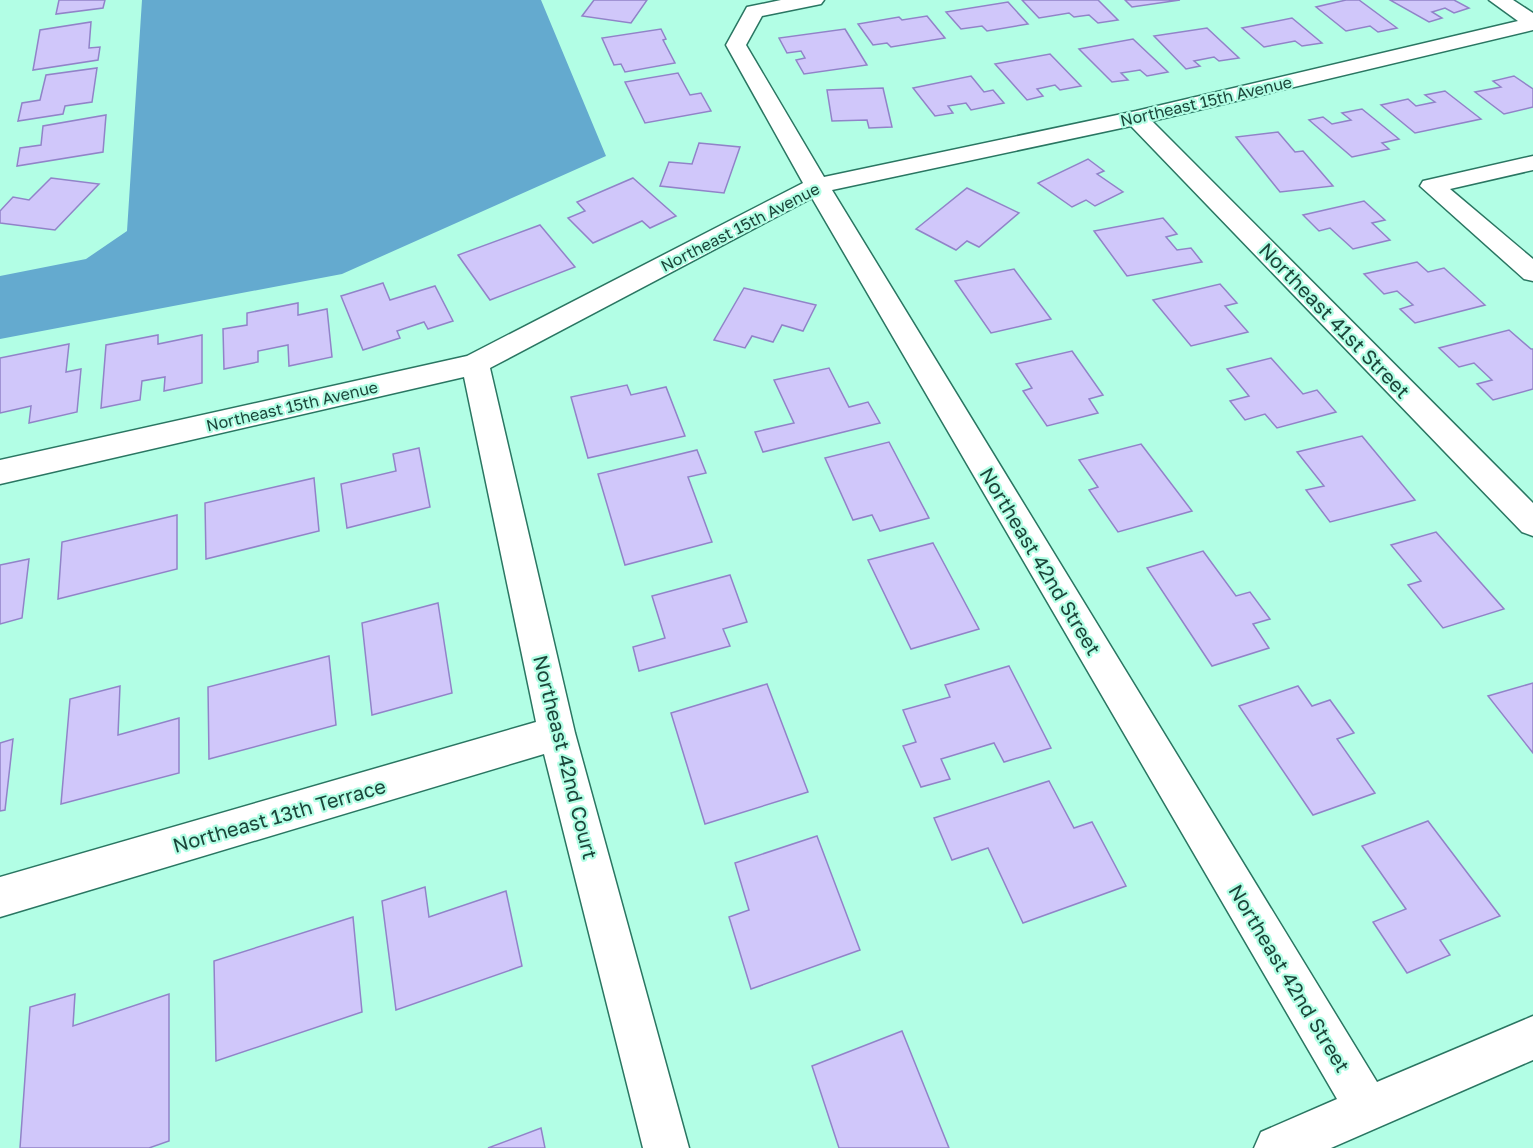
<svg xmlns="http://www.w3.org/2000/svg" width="1533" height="1148" font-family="'Golos Text',sans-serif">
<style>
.water{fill:#64aacf}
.building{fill:#d0c7fa;stroke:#9183c8;stroke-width:1.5}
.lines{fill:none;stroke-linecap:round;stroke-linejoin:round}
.minor-casing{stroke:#2a7662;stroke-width:3}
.minor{fill:#fff;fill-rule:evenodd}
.labels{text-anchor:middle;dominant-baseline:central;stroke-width:4.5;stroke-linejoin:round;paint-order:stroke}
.far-street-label{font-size:16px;fill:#1b4539;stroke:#b2fee5}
.street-label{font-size:20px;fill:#1b4539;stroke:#b2fee5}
</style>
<rect width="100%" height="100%" fill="#b2fee5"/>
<!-- water -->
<polygon class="water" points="142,0 541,0 606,156 342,274 0,339 0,276 86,259 127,231"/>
<!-- building -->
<g class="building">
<polygon points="59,0 105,0 103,8 56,14"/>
<polygon points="594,0 647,0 631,23 582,16"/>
<polygon points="1022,0 1098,0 1118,20 1098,23 1089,15 1074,17 1069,13 1039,18"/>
<polygon points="1125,0 1180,0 1132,7"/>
<polygon points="1346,0 1359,0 1397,28 1378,32 1370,26 1346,31 1316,7"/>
<polygon points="1390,0 1454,0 1469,8 1454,13 1445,8 1432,12 1442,18 1429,22"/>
<polygon points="1008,2 1028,24 987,31 982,26 961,29 946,12"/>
<polygon points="927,16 945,38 891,47 887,43 873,45 858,24 899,17 902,20"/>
<polygon points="1292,18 1322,43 1302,46 1295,41 1264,47 1242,28"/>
<polygon points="91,22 89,48 100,47 98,60 33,70 40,30"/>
<polygon points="1207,28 1239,58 1219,61 1214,57 1194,61 1200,66 1186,69 1154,36"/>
<polygon points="661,29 666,39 663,40 675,63 625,72 621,64 614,65 602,38"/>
<polygon points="845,29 867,65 804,74 796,60 805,58 801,51 787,53 779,38"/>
<polygon points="1133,39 1168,72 1147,76 1140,70 1121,73 1128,80 1112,82 1079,49"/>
<polygon points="1050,54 1081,86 1060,90 1055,85 1037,89 1043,96 1027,100 995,64"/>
<polygon points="97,68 92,102 65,106 63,114 18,121 22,103 40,100 46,75"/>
<polygon points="678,73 690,95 701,93 711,111 645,123 625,82"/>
<polygon points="971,76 984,92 993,90 1004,103 971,110 966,103 948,106 953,113 935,116 913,88"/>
<polygon points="1514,76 1533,89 1533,107 1504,114 1475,92 1501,87 1493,81"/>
<polygon points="883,88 892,127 869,128 867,120 832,121 827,90"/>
<polygon points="1445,91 1481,119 1415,133 1381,105 1408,99 1416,106 1435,102 1425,95"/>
<polygon points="1362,109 1399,139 1382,143 1389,149 1352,157 1309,120 1323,117 1332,124 1351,120 1342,113"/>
<polygon points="106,115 103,152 17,166 20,148 41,145 43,126"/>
<polygon points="1278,132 1295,152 1303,151 1333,186 1280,192 1236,137"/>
<polygon points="699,143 740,147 724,193 660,186 669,162 692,164"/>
<polygon points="1088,159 1104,171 1097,174 1123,192 1095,206 1086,200 1072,207 1038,183"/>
<polygon points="51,178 99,184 55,230 0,223 0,211 13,197 29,200"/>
<polygon points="633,178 676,216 650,228 642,221 593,243 568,218 585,211 577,202"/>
<polygon points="967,188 1019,213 979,247 967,241 956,250 916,229"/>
<polygon points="1364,201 1385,220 1372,223 1390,240 1353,249 1330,228 1319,231 1303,215"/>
<polygon points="1163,218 1177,234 1166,237 1177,250 1191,248 1202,262 1127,276 1094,231"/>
<polygon points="540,225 575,267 490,300 458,255"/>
<polygon points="1417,262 1428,272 1444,268 1485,305 1415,323 1400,309 1413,305 1397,291 1384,294 1364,274"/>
<polygon points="1014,269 1051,319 991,333 955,281"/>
<polygon points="383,283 390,300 435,286 453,321 428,329 424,322 397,331 400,338 363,350 341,296"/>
<polygon points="1220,284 1237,303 1225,306 1248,332 1191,346 1153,300"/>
<polygon points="744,288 816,305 803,331 782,325 773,342 752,336 745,348 714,340"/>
<polygon points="298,303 298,315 327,309 332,357 289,366 288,345 258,351 258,362 224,369 223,329 247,325 247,313"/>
<polygon points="1509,330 1531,349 1533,349 1533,389 1493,400 1477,384 1492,380 1474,363 1459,367 1439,348"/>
<polygon points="158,335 158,344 202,335 202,383 164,391 165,377 142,381 140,400 101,408 106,345"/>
<polygon points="69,344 66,372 81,369 77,412 29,423 31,406 0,413 0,358"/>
<polygon points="1072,351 1103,395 1089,399 1098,413 1047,426 1023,391 1032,388 1016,364"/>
<polygon points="1271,358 1303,394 1317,390 1336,412 1277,428 1265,414 1245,420 1230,401 1249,396 1227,369"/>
<polygon points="829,368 849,407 868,402 880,423 763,452 755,432 794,423 774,380"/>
<polygon points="627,385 631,395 666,387 685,436 588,458 571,397"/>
<polygon points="1362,436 1415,500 1330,522 1306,490 1324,486 1297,452"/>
<polygon points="889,442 929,518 880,531 872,515 853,520 825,458"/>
<polygon points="1141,444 1192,511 1118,532 1089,490 1098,487 1079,460"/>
<polygon points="419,448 430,507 347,528 341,484 396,471 393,454"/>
<polygon points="697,450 706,473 688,477 712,542 625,565 598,474"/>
<polygon points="314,478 319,531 206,559 205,503"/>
<polygon points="177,515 177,569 58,599 62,542"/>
<polygon points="1436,532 1504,609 1443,628 1408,585 1421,581 1391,545"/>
<polygon points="933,543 979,629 911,649 868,560"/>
<polygon points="1203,551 1236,596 1250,592 1270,619 1253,624 1269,648 1212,666 1147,568"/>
<polygon points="29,559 22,618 0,624 0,565"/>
<polygon points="730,575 747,622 723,629 730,646 639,671 633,647 665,638 652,596"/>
<polygon points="438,603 452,693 372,715 362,623"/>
<polygon points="329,656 336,725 209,759 208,687"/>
<polygon points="1009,666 1051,748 1004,762 994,743 941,759 950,779 921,787 903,746 916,742 903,710 950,697 945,685"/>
<polygon points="1533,683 1533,753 1488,696"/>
<polygon points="767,684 808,792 705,824 671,713"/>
<polygon points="120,686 118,735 179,718 179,773 61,804 70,699"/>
<polygon points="1298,686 1312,706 1330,700 1354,733 1337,739 1375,793 1313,815 1239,706"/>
<polygon points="13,739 5,810 0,811 0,743"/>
<polygon points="1049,781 1074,828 1092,822 1126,886 1023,923 988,848 952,860 934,818"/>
<polygon points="1428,821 1500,916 1440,940 1450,955 1407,973 1373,922 1406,909 1362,846"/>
<polygon points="817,836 860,950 751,989 729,917 749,910 735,863"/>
<polygon points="425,887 429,917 506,891 522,966 396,1010 382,901"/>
<polygon points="353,917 362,1012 216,1061 214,961"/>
<polygon points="75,994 73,1026 169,994 169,1141 149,1148 20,1148 30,1007"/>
<polygon points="902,1031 949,1148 839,1148 812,1066"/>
<polygon points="541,1128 545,1148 488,1148"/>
</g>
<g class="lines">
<defs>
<g id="minor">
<polygon points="781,0 824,0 821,4 762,16 746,45 824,177 1136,111 1518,21 1489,0 1513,0 1533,13 1533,30 1152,121 1533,503 1533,536 1522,532 1131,126 832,190 1377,1082 1533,1016 1533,1060 1331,1148 1254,1148 1261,1132 1337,1099 812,198 490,368 575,733 689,1148 643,1148 544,754 0,917 0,877 536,722 464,377 0,484 0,460 467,356 803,183 726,45 747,7"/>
<polygon points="1533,156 1533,170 1450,189 1533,259 1533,281 1524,279 1420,186 1423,181"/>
</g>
</defs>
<!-- minor casing -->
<use href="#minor" class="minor-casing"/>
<!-- minor -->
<use href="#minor" class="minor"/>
</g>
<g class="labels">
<!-- far-street labels -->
<g class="far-street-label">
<text transform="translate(1206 101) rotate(-13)">Northeast 15th Avenue</text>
<text transform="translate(740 227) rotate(-27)">Northeast 15th Avenue</text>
<text transform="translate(292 406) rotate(-13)">Northeast 15th Avenue</text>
</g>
<!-- street labels -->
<g class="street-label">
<text transform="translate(1335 320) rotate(46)">Northeast 41st Street</text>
<text transform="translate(1041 561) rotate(59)">Northeast 42nd Street</text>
<text transform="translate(566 757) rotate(76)">Northeast 42nd Court</text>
<text transform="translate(279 815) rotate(-16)">Northeast 13th Terrace</text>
<text transform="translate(1290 978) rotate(59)">Northeast 42nd Street</text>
</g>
</g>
</svg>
